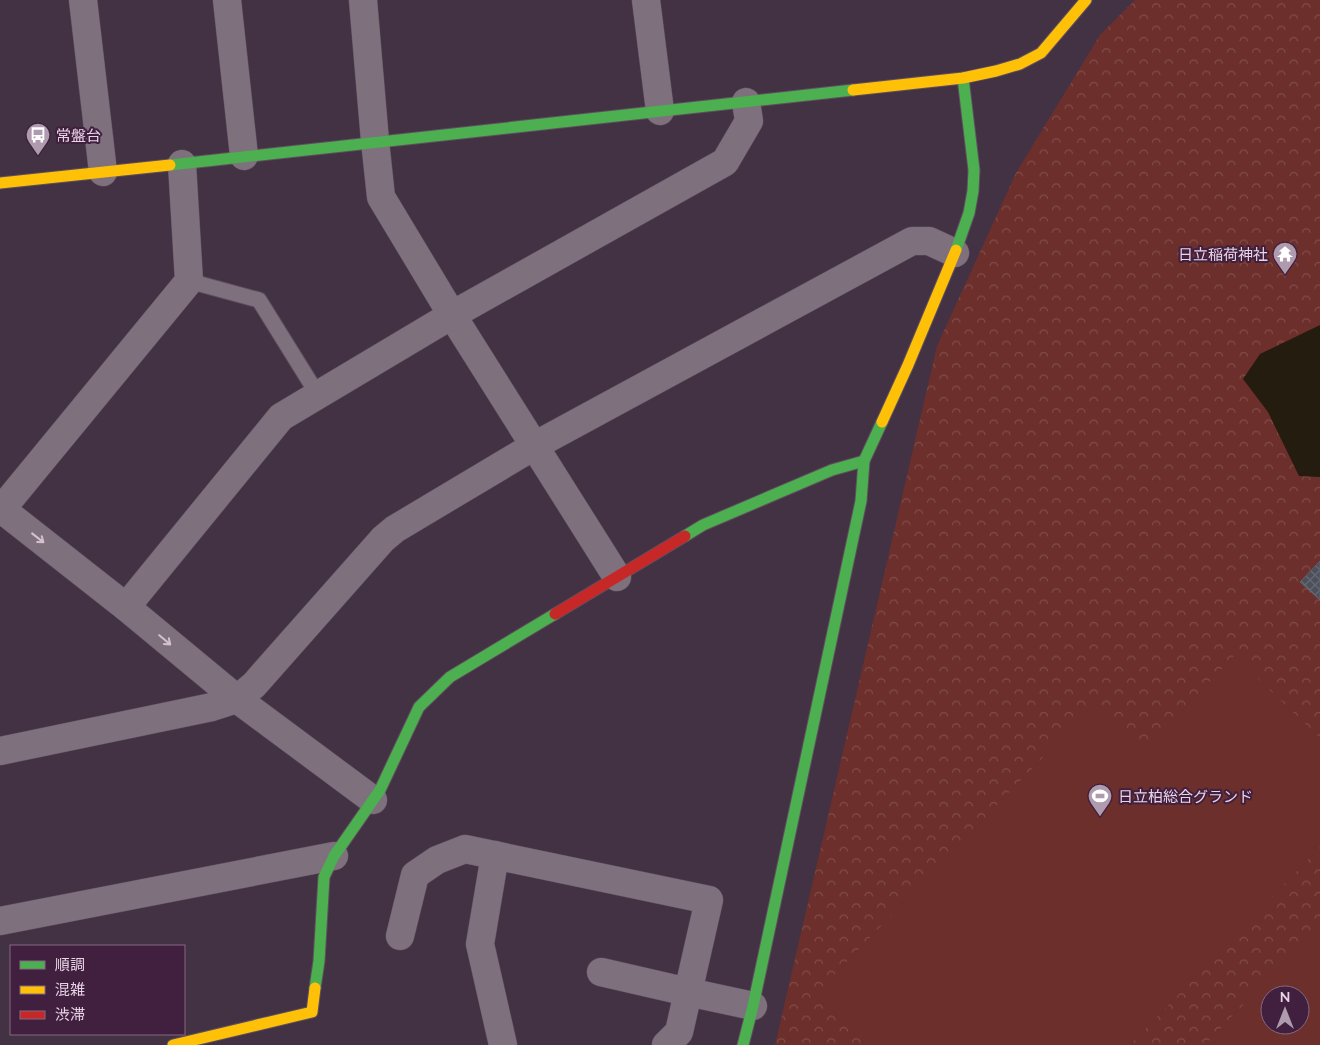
<svg xmlns="http://www.w3.org/2000/svg" width="1320" height="1045" font-family="Mulish,'Noto Sans JP',sans-serif">
<style>
.park{fill:url(#park-crowns);fill-rule:evenodd}
.pitch{fill:#6c2f2b;fill-rule:evenodd}
.water{fill:#241c0e}
.building{fill:url(#building-cross-hatch);stroke:#5c616b}
.lines{fill:none;stroke-linecap:round;stroke-linejoin:round}
.lane-casing{stroke:#5f4f5e;stroke-width:17}
.street-casing{stroke:#5f4f5e;stroke-width:29}
.fast-casing{stroke:#5f4f5e;stroke-width:13}
.slow-casing{stroke:#5f4f5e;stroke-width:13}
.jam-casing{stroke:#5f4f5e;stroke-width:13}
.lane{stroke:#7f707e;stroke-width:15}
.street{stroke:#7f707e;stroke-width:28}
.fast{stroke:#4caf50;stroke-width:11}
.slow{stroke:#ffc107;stroke-width:11}
.jam{stroke:#c62828;stroke-width:11}
.oneway{stroke:#d4c0d2}
.labels{text-anchor:middle;dominant-baseline:central;stroke-width:4;stroke-linejoin:round;paint-order:stroke}
.poi-label{font-size:15px;fill:#e9d4e7;stroke:#40203e;text-anchor:start}
</style>
<defs>
<pattern id="park-crowns" width="20" height="18" patternUnits="userSpaceOnUse" patternTransform="scale(1.25)"><rect width="20" height="18" fill="#6c2f2b"/><path d="M2 6a3 3 0 1 1 6 0M12 15a3 3 0 1 1 6 0" fill="none" stroke="#814c4a"/></pattern>
<pattern id="building-cross-hatch" width="8" height="8" patternUnits="userSpaceOnUse" patternTransform="scale(1.25)"><rect width="8" height="8" fill="#4c505b"/><path d="M0 0l8 8M0 8l8-8" fill="none" stroke="#666873"/></pattern>
</defs>
<rect width="100%" height="100%" fill="#433243"/>
<!-- park -->
<path class="park" d="M1135,0H1320V1045H775L937,346L1016,173L1100,35ZM1270,995H1300V1025H1270Z"/>
<!-- pitch -->
<g class="pitch">
<polygon points="1234,656 1320,738 1320,847 1130,1045 866,1045 814,996 1095,703 1144,750"/>
<path d="M1320,924V1045H1205ZM1270,995H1300V1025H1270Z"/>
</g>
<!-- water -->
<polygon class="water" points="1320,325 1320,477 1299,476 1268,412 1243,379 1260,354"/>
<!-- building -->
<polygon class="building" points="1320,561 1320,600 1300,582"/>
<g class="lines">
<defs>
<polyline id="lane" points="189,281 259,300 318,395"/>
<g id="street">
<polyline points="83,0 103,172"/>
<polyline points="227,0 244,156"/>
<polyline points="363,0 375,141 381,197 452,315 617,577"/>
<polyline points="646,0 660,111"/>
<polyline points="0,508 126,607 237,699 373,800"/>
<polyline points="0,511 189,281 182,164"/>
<polyline points="126,607 281,417 452,315 725,162 749,121 746,102"/>
<polyline points="0,751 212,707 237,699 254,685 383,539 395,529 534,446 912,241 929,241 955,253"/>
<polyline points="495,855 480,944 503,1045"/>
<polyline points="0,921 334,856"/>
<polyline points="400,936 415,875 437,860 465,849 709,900 679,1032 666,1045"/>
<polyline points="601,972 688,992 753,1006"/>
</g>
<g id="fast">
<polyline points="170,165 853,90"/>
<polyline points="956,250 969,213 973,191 974,170 963,78"/>
<polyline points="685,536 703,525 832,470 864,461"/>
<polyline points="315,988 319,961 324,877 334,856 380,790 419,707 450,677 555,614"/>
<polyline points="743,1045 753,1006 861,501 864,461 882,422"/>
</g>
<g id="slow">
<polyline points="853,90 963,78 996,71 1020,64 1041,53 1086,0"/>
<polyline points="0,183 170,165"/>
<polyline points="882,422 908,365 956,250"/>
<polyline points="173,1045 312,1012 315,988"/>
</g>
<polyline id="jam" points="555,614 685,536"/>
</defs>
<!-- lane casing -->
<use href="#lane" class="lane-casing"/>
<!-- street casing -->
<use href="#street" class="street-casing"/>
<!-- fast casing -->
<use href="#fast" class="fast-casing"/>
<!-- slow casing -->
<use href="#slow" class="slow-casing"/>
<!-- jam casing -->
<use href="#jam" class="jam-casing"/>
<!-- lane -->
<use href="#lane" class="lane"/>
<!-- street -->
<use href="#street" class="street"/>
<!-- fast -->
<use href="#fast" class="fast"/>
<!-- slow -->
<use href="#slow" class="slow"/>
<!-- jam -->
<use href="#jam" class="jam"/>
</g>
<!-- one-way arrows -->
<defs><path id="oneway-shaft" d="M-6 0H5M1.5-3L5.5 0L1.5 3" fill="none" stroke-width="1.6" stroke-linecap="round" stroke-linejoin="round" transform="scale(1.25)"/></defs>
<g class="oneway">
<use href="#oneway-shaft" transform="translate(38 538) rotate(38)"/>
<use href="#oneway-shaft" transform="translate(165 640) rotate(40)"/>
</g>
<!-- icons -->
<defs>
<symbol id="bus-pin" viewBox="-11 -11 22 30"><path d="M0 17L-7.5 6A9.5 9.5 0 1 1 7.5 6Z" fill="#af9bae" stroke="#40203e"/><path d="M-5-6H5V4H4V6H2V4H-2V6H-4V4H-5ZM-3.5-4V0h7V-4ZM-3.5 1.2v1.5H-2V1.2ZM2 1.2v1.5H3.5V1.2Z" fill="#fff"/></symbol>
<symbol id="temple-pin" viewBox="-11 -11 22 30"><path d="M0 17L-7.5 6A9.5 9.5 0 1 1 7.5 6Z" fill="#af9bae" stroke="#40203e"/><path d="M0-6L5-2H3V0L6.5 2.5H4V6H1.5V3h-3V6H-4V2.5H-6.5L-3 0V-2H-5Z" fill="#fff"/></symbol>
<symbol id="stadium-pin" viewBox="-11 -11 22 30"><path d="M0 17L-7.5 6A9.5 9.5 0 1 1 7.5 6Z" fill="#af9bae" stroke="#40203e"/><path d="M0-5a6.5 5 0 1 0 0 10a6.5 5 0 1 0 0-10ZM-3.5-1.8h7v3.6h-7Z" fill="#fff"/></symbol>
</defs>
<g fill-rule="evenodd">
<use href="#bus-pin" x="24" y="121" width="28" height="38"/>
<use href="#temple-pin" x="1271" y="240" width="28" height="38"/>
<use href="#stadium-pin" x="1086" y="782" width="28" height="38"/>
</g>
<g class="labels">
<!-- poi labels -->
<g class="poi-label">
<text x="56" y="135">常盤台</text>
<text x="1268" y="254" text-anchor="end">日立稲荷神社</text>
<text x="1118" y="796">日立柏総合グランド</text>
</g>
</g>
<!-- legend -->
<rect x="10" y="945" width="175" height="90" fill="#40203e" stroke="#846882"/>
<rect x="20" y="961" width="25" height="8" fill="#4caf50" stroke="#846882"/>
<text x="55" y="970" font-size="15" fill="#e9d4e7">順調</text>
<rect x="20" y="986" width="25" height="8" fill="#ffc107" stroke="#846882"/>
<text x="55" y="995" font-size="15" fill="#e9d4e7">混雑</text>
<rect x="20" y="1011" width="25" height="8" fill="#c62828" stroke="#846882"/>
<text x="55" y="1020" font-size="15" fill="#e9d4e7">渋滞</text>
<!-- north arrow -->
<g transform="translate(1285 1010)"><circle r="24" fill="#40203e" stroke="#846882"/>
<path d="M0-4L9 19L0 12L-9 19Z" fill="#af9bae"/>
<text y="-8" font-size="14" font-weight="bold" text-anchor="middle" fill="#e9d4e7">N</text>
</g>
</svg>
